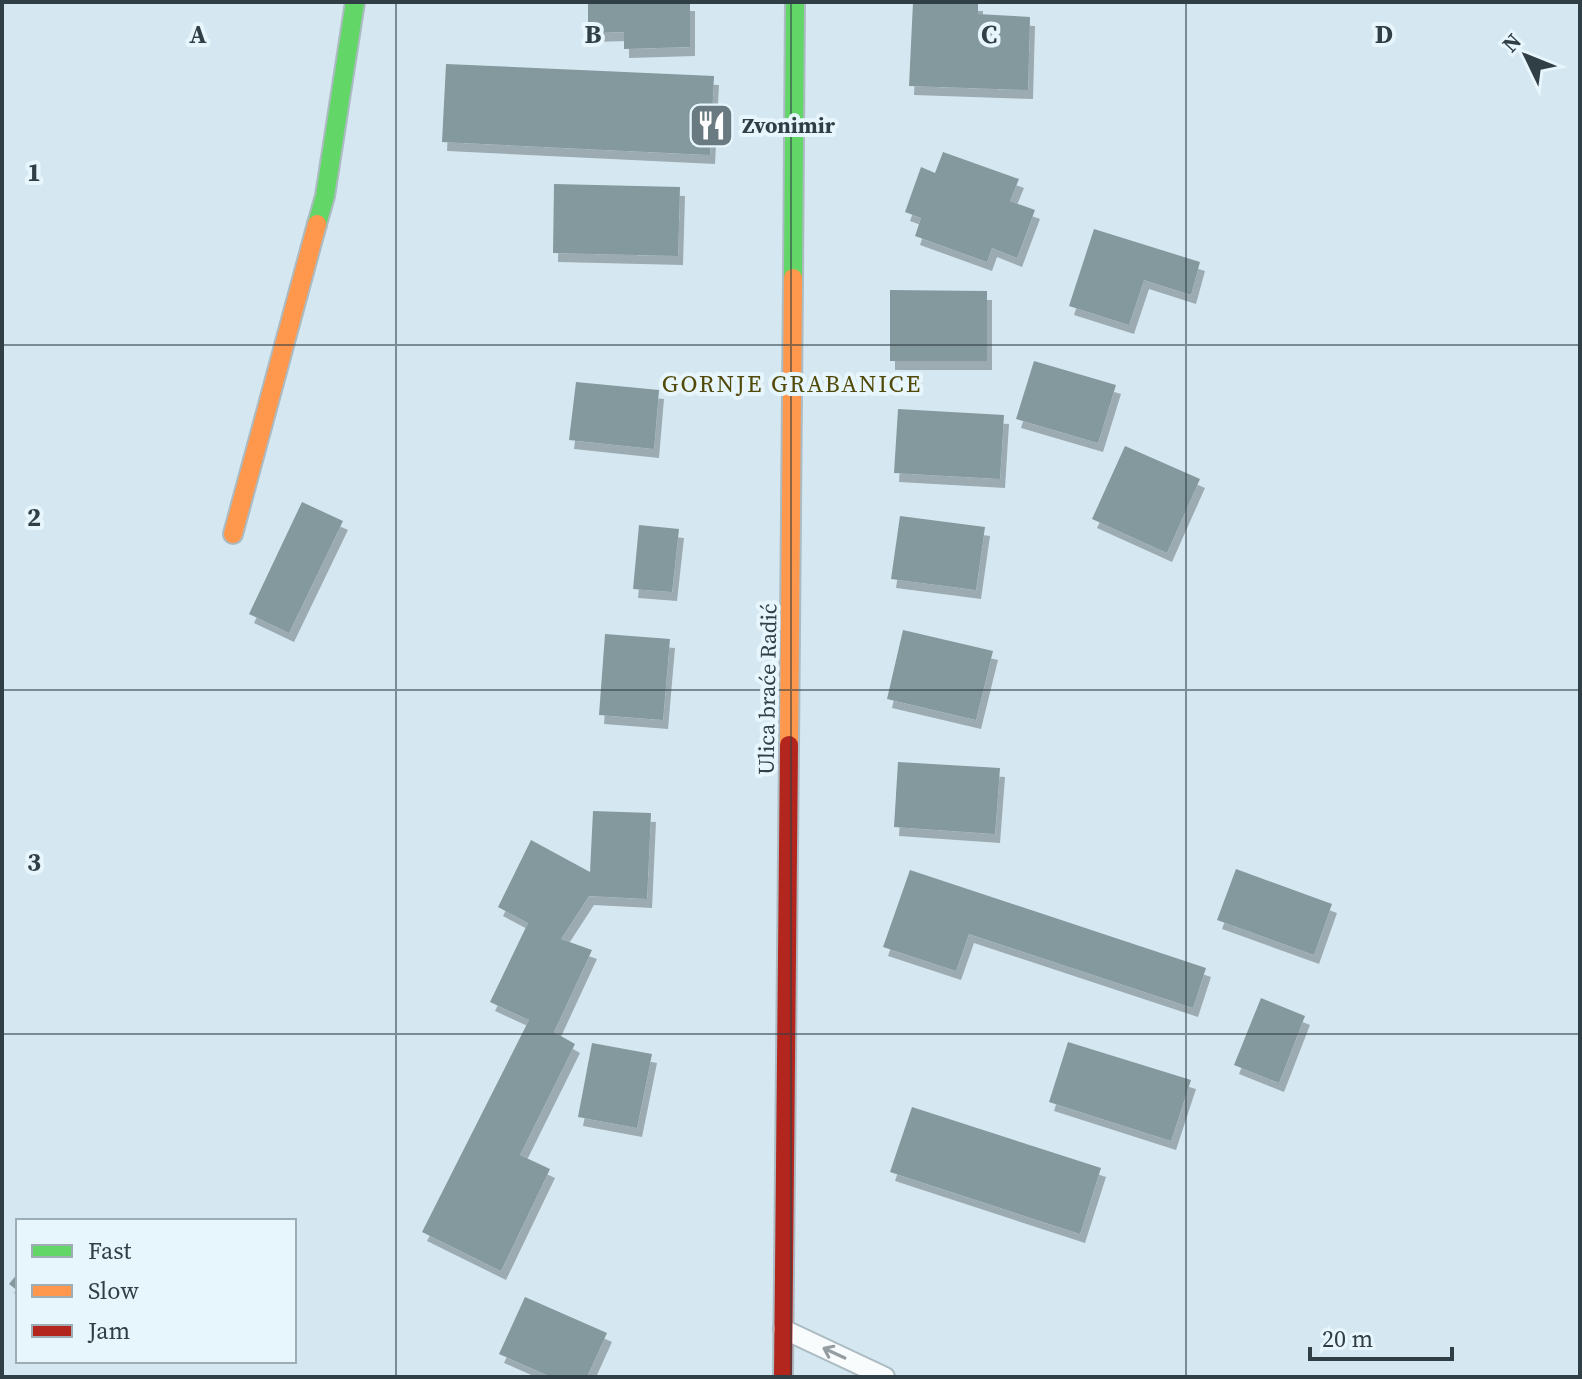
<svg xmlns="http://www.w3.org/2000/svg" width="1582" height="1379" font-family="'Source Serif 4',serif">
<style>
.building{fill:#84999e;filter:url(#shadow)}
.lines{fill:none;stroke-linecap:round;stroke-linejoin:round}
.lane-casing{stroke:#acbbc2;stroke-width:22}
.fast-casing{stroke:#acbbc2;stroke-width:22}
.slow-casing{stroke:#acbbc2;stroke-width:22}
.jam-casing{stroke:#acbbc2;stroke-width:22}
.lane{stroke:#f9fcfd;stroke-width:18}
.fast{stroke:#63d668;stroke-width:18}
.slow{stroke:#ff974d;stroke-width:18}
.jam{stroke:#b3261e;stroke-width:18}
.oneway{stroke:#949da1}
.grid{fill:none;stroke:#303e45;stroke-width:2;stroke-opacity:0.55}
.labels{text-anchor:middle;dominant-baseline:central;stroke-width:8;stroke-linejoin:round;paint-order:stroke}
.poi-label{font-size:22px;font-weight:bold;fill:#303e45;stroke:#e7f5fd;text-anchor:start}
.street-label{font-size:22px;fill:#303e45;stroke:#e7f5fd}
.neighbourhood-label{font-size:24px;letter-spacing:2px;fill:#514a09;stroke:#e7f5fd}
.grid-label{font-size:26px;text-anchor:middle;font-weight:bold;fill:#303e45;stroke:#e7f5fd;stroke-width:8;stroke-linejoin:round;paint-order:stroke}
</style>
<defs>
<filter id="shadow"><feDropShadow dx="5" dy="9" stdDeviation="0" flood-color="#0004"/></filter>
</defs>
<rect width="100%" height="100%" fill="#d5e8f1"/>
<!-- building -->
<g class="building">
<polygon points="588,2 690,2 690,47 624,49 624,32 588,33"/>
<polygon points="913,2 978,2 978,14 1030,17 1028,90 909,86"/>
<polygon points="446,64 714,76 710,155 442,142"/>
<polygon points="943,152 1019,179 1010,201 1035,210 1017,258 992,248 987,262 915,236 921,218 905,212 921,167 935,173"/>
<polygon points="554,184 680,187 678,256 553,253"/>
<polygon points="1094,229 1200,262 1191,295 1144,280 1129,325 1069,306"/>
<polygon points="890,290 987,291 987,361 890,361"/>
<polygon points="1034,361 1116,385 1098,443 1016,419"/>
<polygon points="576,382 659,390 654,449 569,440"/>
<polygon points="898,409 1004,415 1000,479 894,473"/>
<polygon points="1125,446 1200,479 1167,553 1092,519"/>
<polygon points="302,502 343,521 289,633 249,614"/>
<polygon points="900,516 985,527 976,590 891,579"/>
<polygon points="639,525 679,529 672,592 633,589"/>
<polygon points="903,630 993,651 976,720 887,699"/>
<polygon points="605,634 670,639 663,720 599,715"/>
<polygon points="898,762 1000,768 995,834 894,827"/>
<polygon points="593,811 651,813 647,899 589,896 561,939 592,950 554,1032 575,1044 520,1155 550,1169 501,1271 422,1232 529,1020 490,1002 528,923 498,907 531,840 590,872"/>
<polygon points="1236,869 1332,904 1314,955 1217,920"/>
<polygon points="910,870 1206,968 1193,1008 969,934 956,971 883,947"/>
<polygon points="1261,998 1305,1016 1279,1083 1234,1065"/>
<polygon points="1068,1042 1191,1080 1171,1141 1049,1102"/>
<polygon points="592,1043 652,1054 637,1128 578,1117"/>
<polygon points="912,1107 1101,1168 1080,1234 890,1172"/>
<polygon points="18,1273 18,1291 9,1284"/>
<polygon points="525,1297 607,1333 587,1377 551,1377 499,1354"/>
</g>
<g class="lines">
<defs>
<polyline id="lane" points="783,1329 885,1377"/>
<g id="fast">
<polyline points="317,224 325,196 355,2"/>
<polyline points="793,278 795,2"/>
</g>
<g id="slow">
<polyline points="233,534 317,224"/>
<polyline points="789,745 793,278"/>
</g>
<polyline id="jam" points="783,1377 789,745"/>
</defs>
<!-- lane casing -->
<use href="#lane" class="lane-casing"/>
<!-- fast casing -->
<use href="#fast" class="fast-casing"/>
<!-- slow casing -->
<use href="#slow" class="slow-casing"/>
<!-- jam casing -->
<use href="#jam" class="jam-casing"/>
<!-- lane -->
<use href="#lane" class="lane"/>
<!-- fast -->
<use href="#fast" class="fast"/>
<!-- slow -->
<use href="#slow" class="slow"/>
<!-- jam -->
<use href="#jam" class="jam"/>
</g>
<!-- one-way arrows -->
<defs><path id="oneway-shaft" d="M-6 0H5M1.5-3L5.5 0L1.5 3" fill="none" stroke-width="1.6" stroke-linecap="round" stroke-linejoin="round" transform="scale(2)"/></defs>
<use class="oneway" href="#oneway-shaft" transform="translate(834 1353) rotate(-155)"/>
<!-- grid -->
<path class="grid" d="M396,2V1377M791,2V1377M1186,2V1377M2,345H1580M2,690H1580M2,1034H1580"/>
<!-- icons -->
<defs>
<symbol id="restaurant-square" viewBox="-11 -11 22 22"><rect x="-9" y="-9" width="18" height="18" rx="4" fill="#6a7a81" stroke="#e7f5fd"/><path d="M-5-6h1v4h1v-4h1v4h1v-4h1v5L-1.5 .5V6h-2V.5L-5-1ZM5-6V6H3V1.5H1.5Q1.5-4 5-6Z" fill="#fff"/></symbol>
</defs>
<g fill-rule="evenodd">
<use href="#restaurant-square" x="686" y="100" width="51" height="51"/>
</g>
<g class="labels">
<!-- poi labels -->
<g class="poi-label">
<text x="742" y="125">Zvonimir</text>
</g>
<!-- street labels -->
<g class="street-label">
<text transform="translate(767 689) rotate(-89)">Ulica braće Radić</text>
</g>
<!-- neighbourhood labels -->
<g class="neighbourhood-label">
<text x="792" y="383">GORNJE GRABANICE</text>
</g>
</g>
<g class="grid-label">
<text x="198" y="43">A</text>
<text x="593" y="43">B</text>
<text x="989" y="43">C</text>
<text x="1384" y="43">D</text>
<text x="34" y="181">1</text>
<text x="34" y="526">2</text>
<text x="34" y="871">3</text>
</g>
<!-- border -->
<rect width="1582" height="1379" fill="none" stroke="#303e45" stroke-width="8"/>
<!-- legend -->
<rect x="16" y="1219" width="280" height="144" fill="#e7f5fd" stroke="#9eacb3" stroke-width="2"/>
<rect x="32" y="1245" width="40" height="12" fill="#63d668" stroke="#9eacb3" stroke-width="2"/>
<text x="88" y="1259" font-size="24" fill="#303e45">Fast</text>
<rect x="32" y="1285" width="40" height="12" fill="#ff974d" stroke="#9eacb3" stroke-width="2"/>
<text x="88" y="1299" font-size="24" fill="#303e45">Slow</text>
<rect x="32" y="1325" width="40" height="12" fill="#b3261e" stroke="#9eacb3" stroke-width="2"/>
<text x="88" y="1339" font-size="24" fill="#303e45">Jam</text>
<!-- north arrow -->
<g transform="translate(1526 56) rotate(313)" stroke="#e7f5fd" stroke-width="6" paint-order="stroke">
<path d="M0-6L14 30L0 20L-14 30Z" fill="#303e45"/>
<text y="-12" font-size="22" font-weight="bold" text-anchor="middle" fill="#303e45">N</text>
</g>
<!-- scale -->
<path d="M1310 1347v12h142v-12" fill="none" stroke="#303e45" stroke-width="4"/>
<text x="1322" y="1347" font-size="24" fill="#303e45" stroke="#e7f5fd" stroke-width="6" paint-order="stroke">20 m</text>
</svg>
